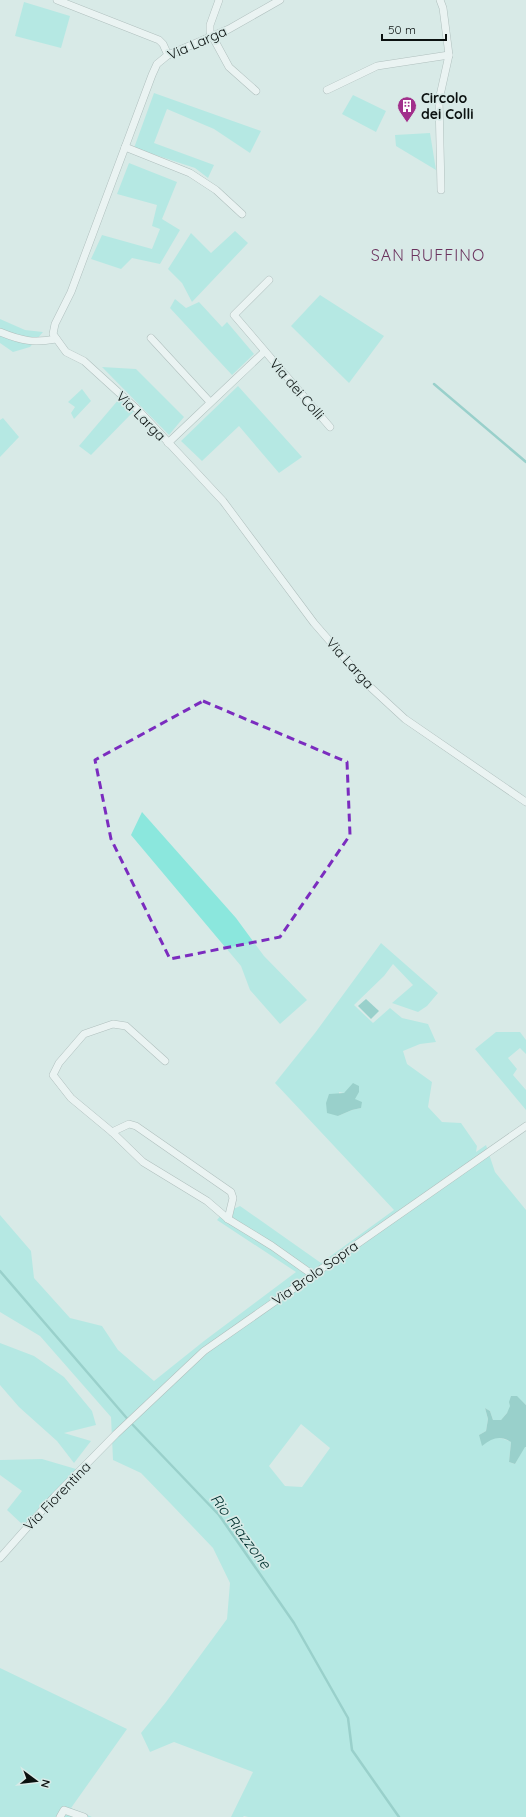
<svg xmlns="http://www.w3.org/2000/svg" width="526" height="1817" font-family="Quicksand,sans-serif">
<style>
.green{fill:#8be7dd;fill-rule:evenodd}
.water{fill:#4db2a8}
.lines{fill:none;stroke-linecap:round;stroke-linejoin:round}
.stream{stroke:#4db2a8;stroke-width:2.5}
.street-casing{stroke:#7e8f8c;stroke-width:8}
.street{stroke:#fff;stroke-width:7}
.marked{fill:none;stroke:#7b2cbf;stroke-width:3;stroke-dasharray:8 5;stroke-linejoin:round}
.labels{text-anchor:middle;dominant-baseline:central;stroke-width:3.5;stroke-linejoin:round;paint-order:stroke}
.street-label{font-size:14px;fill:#0b1110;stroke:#d8eae7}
.poi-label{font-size:14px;font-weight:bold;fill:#0b1110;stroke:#d8eae7;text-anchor:start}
.water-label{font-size:15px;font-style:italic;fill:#00312e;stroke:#d8eae7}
.quarter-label{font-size:16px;letter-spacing:1px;fill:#6b335e;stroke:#d8eae7}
</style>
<rect width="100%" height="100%" fill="#d8eae7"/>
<!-- green -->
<g class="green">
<polygon points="24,2 70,16 61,48 15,36"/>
<polygon points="154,93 261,131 250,153 214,129 167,109 154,143 214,165 208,178 195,168 134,148"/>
<polygon points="353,95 386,111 376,132 342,114"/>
<polygon points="430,133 436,170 396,146 395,135"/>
<polygon points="129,163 177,182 162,219 180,230 160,264 132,258 121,269 91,259 102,235 152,249 160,229 152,226 157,205 117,194"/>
<polygon points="235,231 248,243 192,302 182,283 168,269 191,233 211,253"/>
<polygon points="320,295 384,336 349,383 291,326"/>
<polygon points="175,299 186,308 199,302 222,327 227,322 254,354 232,375 170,308"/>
<polygon points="0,319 25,330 43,332 30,347 13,352 0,343"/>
<polygon points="102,367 136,369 184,417 169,435"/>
<polygon points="238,386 302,457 279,473 239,426 202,461 181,441"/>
<polygon points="82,389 91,401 74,419 71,413 75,407 68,402"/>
<polygon points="119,399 134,411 91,455 79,446"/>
<polygon points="3,418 19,437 0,457 0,420"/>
<polygon points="142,812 236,918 264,956 307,1000 280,1024 250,990 241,966 131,835"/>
<path d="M381,943L438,993L427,1006L418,1012L392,1003L413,985L393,964L384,976L354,1005L373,1023L390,1008L402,1018L428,1024L436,1042L420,1044L403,1051L407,1064L432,1082L428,1107L442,1122L461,1123L477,1146L476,1152L486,1145L495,1172L526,1210V1405L517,1397L507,1413L501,1420H493L490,1411L485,1408L488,1419L486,1431L479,1435C490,1437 502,1437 511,1442L509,1462L515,1464L525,1446L526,1447V1817H248L244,1816L243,1817H231L253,1772L174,1742L150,1752L141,1733L166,1702L227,1619L230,1583L213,1548L171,1504L141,1473L113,1460L111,1417L40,1336L0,1312V1215L31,1251L34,1278L70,1318L102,1326L118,1350L154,1381L204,1341L296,1272L217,1220L222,1214L240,1206L321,1263L394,1210L275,1083L315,1033ZM351,1088L355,1099L361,1108L352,1110L338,1116L339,1092L344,1093ZM301,1424L330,1448L302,1487L285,1486L269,1466Z"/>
<polygon points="496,1032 520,1032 526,1040 526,1054 520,1048 508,1058 517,1069 513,1075 526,1090 526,1110 475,1049"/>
<polygon points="0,1343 34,1356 64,1377 92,1411 96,1425 64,1433 91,1441 74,1463 57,1441 19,1407 0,1385"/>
<polygon points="42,1459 76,1469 23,1525 7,1510 22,1491 0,1475 0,1460"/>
<polygon points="0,1668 127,1729 71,1808 92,1817 0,1817"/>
</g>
<!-- water -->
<g class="water">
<polygon points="366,999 379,1011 371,1019 358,1006"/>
<polygon points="353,1083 359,1086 359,1092 355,1099 362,1102 361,1108 352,1110 338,1116 327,1113 326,1103 329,1094 344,1093"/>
<path d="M511,1396H517L526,1405V1447H525L515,1464L509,1462L511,1442C499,1435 493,1438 482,1446L479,1435L486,1431L488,1419L485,1408L490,1411L493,1420H501L507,1413L510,1406L509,1402Z"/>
</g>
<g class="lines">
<!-- stream -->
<g class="stream">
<polyline points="434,384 526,462"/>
<polyline points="0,1271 131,1423 219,1515 294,1623 348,1718 352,1750 399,1817"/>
</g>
<defs>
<g id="street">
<polyline points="57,0 159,40 163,44 168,55"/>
<polyline points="219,0 210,25 210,32 229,67 256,91"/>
<polyline points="280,0 229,29 168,55 157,64 152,75 71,292 55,324 53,334 66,352 84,361 139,411 223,501 314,623 367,684 405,719 526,802"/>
<polyline points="440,0 443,8 449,55 439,100 441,190"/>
<polyline points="327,90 377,66 449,55"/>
<polyline points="125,147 190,173 216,190 242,214"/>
<polyline points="269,280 234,315 330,427"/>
<path d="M0,332C22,341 33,343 56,339"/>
<polyline points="151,338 210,402"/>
<polyline points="168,443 264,352"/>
<polyline points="165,1061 126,1026 113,1024 84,1034 59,1063 53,1075 71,1098 112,1132 143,1162 207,1201 228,1219 272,1246 313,1275"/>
<polyline points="112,1132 129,1124 136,1126 231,1192 233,1198 228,1219"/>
<polyline points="0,1558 55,1496 116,1434 204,1351 526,1126"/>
<polyline points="60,1817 64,1810 84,1817"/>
</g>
</defs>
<!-- street casing -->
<use href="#street" class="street-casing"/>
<!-- street -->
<use href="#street" class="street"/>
</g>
<!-- marked area -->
<path d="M0 0H526V1817H0ZM203,701L347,762L350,835L280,937L170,959L111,839L95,760Z" fill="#d8eae7" fill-opacity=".55" fill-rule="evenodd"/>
<path class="marked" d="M203,701L347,762L350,835L280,937L170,959L111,839L95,760Z"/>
<!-- icons -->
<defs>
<symbol id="building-pin" viewBox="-11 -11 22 30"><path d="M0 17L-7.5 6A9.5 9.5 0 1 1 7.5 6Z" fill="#a2308c" stroke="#d8eae7"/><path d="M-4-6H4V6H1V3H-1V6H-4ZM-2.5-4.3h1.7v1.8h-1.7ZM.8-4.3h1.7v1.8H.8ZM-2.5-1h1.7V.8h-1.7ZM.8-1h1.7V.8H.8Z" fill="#fff"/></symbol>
</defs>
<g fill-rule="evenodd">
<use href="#building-pin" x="396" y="95" width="22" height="30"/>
</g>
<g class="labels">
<!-- street labels -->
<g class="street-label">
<text transform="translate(197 43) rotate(-24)">Via Larga</text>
<text transform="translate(297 389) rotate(49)">Via dei Colli</text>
<text transform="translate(141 416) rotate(45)">Via Larga</text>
<text transform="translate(350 663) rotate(48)">Via Larga</text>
<text transform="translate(315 1273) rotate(-35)">Via Brolo Sopra</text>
<text transform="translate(57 1496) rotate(-46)">Via Fiorentina</text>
</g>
<!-- poi labels -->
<g class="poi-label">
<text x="421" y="98">Circolo<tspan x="421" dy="16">dei Colli</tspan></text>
</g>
<!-- water labels -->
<g class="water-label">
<text transform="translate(241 1531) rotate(53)">Rio Riazzone</text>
</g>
<!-- quarter labels -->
<g class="quarter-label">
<text x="428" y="255">SAN RUFFINO</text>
</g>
</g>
<!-- north arrow -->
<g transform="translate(36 1781) rotate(105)" stroke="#d8eae7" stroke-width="3" paint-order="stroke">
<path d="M0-3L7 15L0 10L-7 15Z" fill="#0b1110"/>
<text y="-6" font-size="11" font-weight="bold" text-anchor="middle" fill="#0b1110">N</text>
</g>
<!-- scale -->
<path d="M382 34v6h64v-6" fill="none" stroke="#0b1110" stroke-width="2"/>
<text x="388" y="34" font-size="12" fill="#0b1110" stroke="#d8eae7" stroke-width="3" paint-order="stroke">50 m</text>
</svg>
